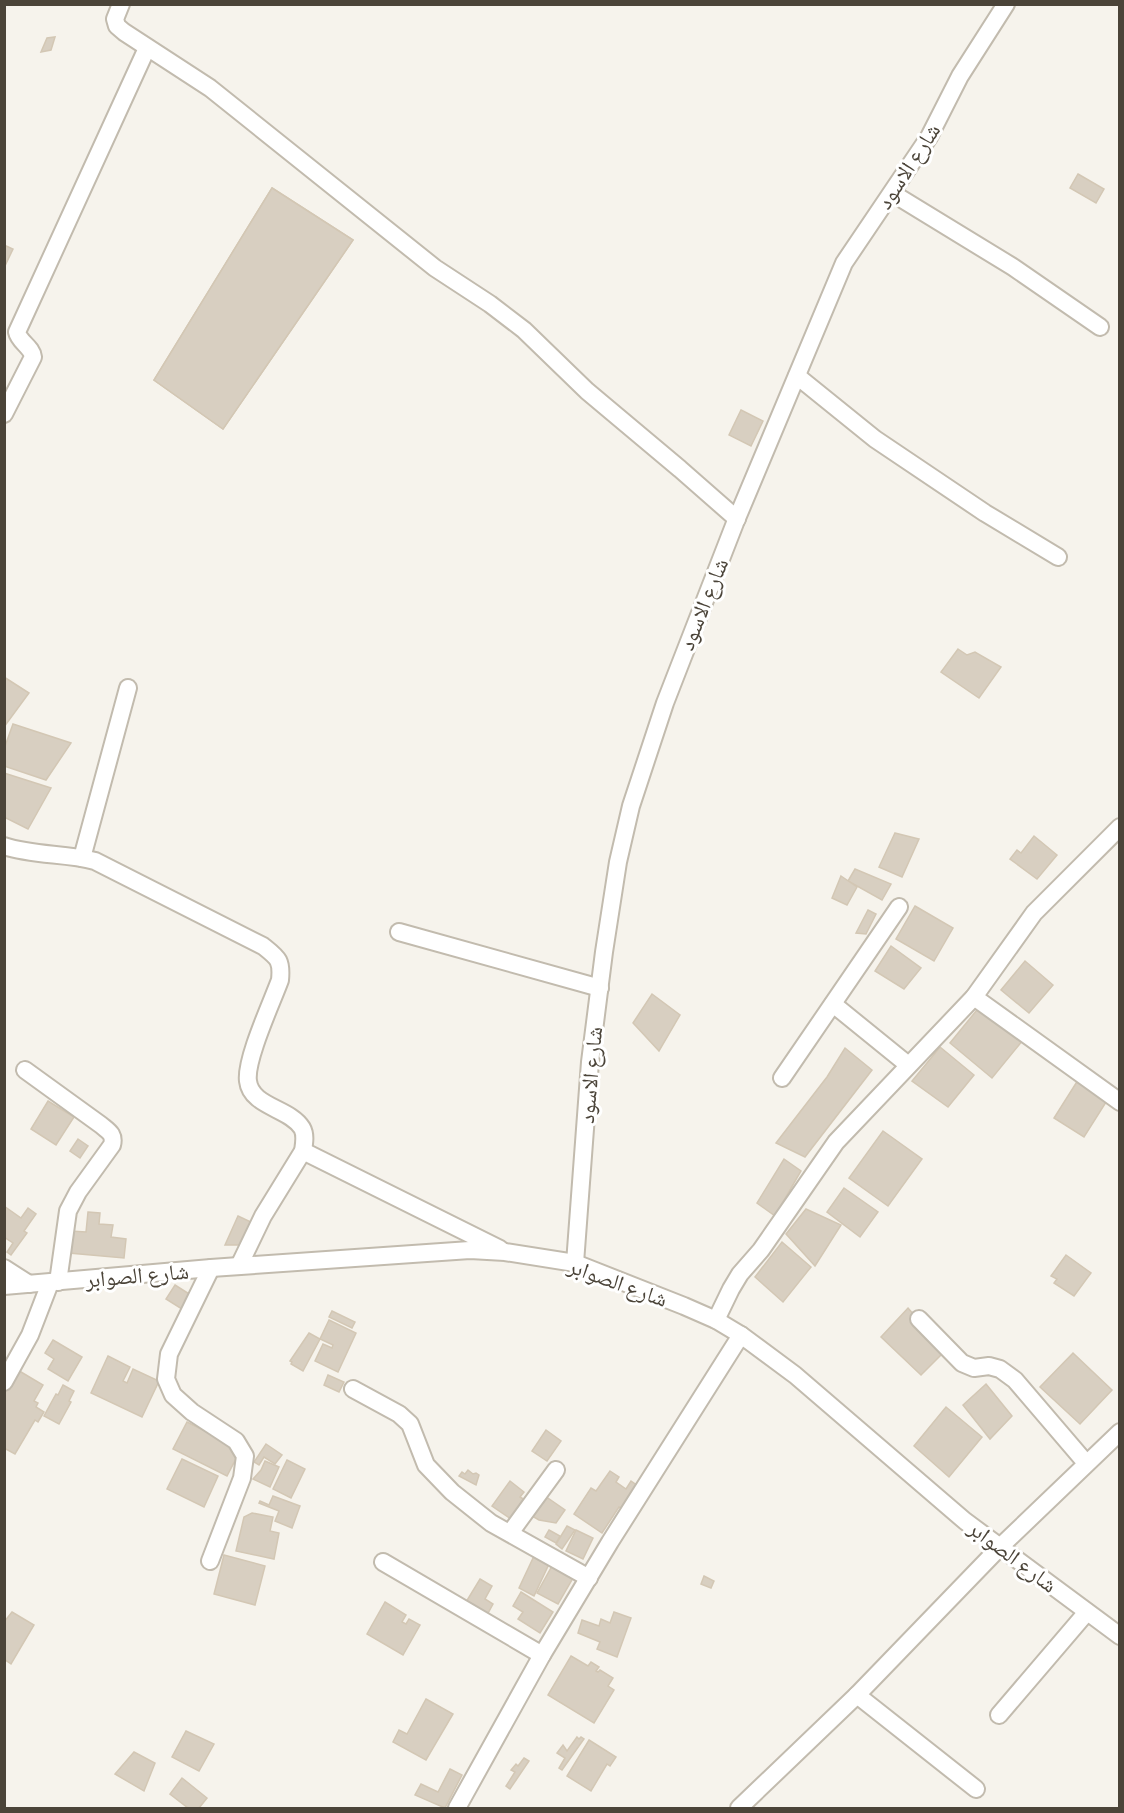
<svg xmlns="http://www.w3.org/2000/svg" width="1124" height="1813" font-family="'PT Sans Narrow','Noto Naskh Arabic',sans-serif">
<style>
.building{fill:#d8cfc1;stroke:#d3c7b4;stroke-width:1.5}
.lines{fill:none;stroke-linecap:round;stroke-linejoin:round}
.minor-casing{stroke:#c2bbae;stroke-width:20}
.minor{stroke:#fff;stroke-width:16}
.labels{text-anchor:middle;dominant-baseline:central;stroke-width:6;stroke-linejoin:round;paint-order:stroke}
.street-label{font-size:22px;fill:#4b4439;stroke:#fff}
</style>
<rect width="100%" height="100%" fill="#f6f3ec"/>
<!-- building -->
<g class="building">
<polygon points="55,37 51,50 41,52 47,38"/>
<polygon points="1078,174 1104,189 1096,203 1070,188"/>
<polygon points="272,188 353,240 223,429 154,380"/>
<polygon points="272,188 353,240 223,429 154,380"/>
<polygon points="4,245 13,249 4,268"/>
<polygon points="741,410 763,421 751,446 729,435"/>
<polygon points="958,649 967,655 975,652 1001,667 979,698 941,672"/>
<polygon points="4,677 29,693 4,727"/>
<polygon points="13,724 71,743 46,780 4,766 4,749"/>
<polygon points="4,773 51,788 28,829 4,817"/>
<polygon points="895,833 919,839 902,877 879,867"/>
<polygon points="1034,836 1057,855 1037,879 1010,859 1017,850 1021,853"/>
<polygon points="855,869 891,884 882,900 848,881"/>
<polygon points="841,876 857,887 847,905 832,898"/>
<polygon points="915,906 953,928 934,961 896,939"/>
<polygon points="868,910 876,914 866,934 856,933"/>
<polygon points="891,946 921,968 904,989 875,971"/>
<polygon points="1025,961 1053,985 1029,1013 1001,990"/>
<polygon points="652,994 680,1015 659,1051 633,1023"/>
<polygon points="981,1005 1023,1040 992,1078 950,1043"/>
<polygon points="940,1047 974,1075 948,1107 912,1081"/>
<polygon points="845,1048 872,1070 805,1157 776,1143 827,1077"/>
<polygon points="1078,1080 1108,1099 1084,1137 1054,1118"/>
<polygon points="48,1101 74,1117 56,1145 31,1129"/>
<polygon points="883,1131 922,1159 888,1206 849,1178"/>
<polygon points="78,1139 88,1146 80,1158 70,1151"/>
<polygon points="784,1159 801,1171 775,1216 757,1203"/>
<polygon points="844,1188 878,1212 860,1237 827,1212"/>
<polygon points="4,1206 21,1218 28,1208 36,1214 24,1231 27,1233 11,1255 7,1252 13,1243 4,1237"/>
<polygon points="806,1209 841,1225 815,1266 786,1234"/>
<polygon points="88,1212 100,1213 99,1224 113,1225 111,1237 126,1239 124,1258 69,1253 71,1231 86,1232"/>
<polygon points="238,1216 251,1222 241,1245 225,1245"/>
<polygon points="782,1242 811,1267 783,1302 755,1277"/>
<polygon points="1066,1255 1091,1273 1074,1296 1054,1283 1057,1279 1051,1276"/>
<polygon points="175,1285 194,1297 185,1311 166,1299"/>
<polygon points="908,1308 945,1351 921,1375 881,1337"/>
<polygon points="332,1311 355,1322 352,1328 329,1317"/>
<polygon points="329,1320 356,1333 338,1372 315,1361 323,1344 332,1348 333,1345 320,1339"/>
<polygon points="309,1333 320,1339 303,1371 291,1364 292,1362 290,1361"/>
<polygon points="53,1340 82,1357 68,1381 48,1369 54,1359 45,1353"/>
<polygon points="1073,1353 1112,1390 1080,1424 1040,1387"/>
<polygon points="108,1356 130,1367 123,1381 127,1383 133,1369 159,1381 142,1417 91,1393"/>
<polygon points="16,1369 43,1385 34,1401 38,1403 36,1407 44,1412 38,1422 35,1420 15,1454 4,1448 4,1389"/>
<polygon points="328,1375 344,1382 339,1392 324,1385"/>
<polygon points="986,1384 1012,1416 990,1439 963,1405"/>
<polygon points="63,1385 74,1391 69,1401 71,1402 59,1424 44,1416 56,1394 58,1395"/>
<polygon points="946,1407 982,1437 949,1477 914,1446"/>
<polygon points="187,1422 241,1449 227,1476 173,1449"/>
<polygon points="546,1430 561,1441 547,1461 532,1451"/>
<polygon points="266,1444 282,1455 275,1464 264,1457 259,1465 254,1462"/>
<polygon points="182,1459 218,1476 204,1507 167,1489"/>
<polygon points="287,1460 305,1469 291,1498 273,1489"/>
<polygon points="265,1461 279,1467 270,1487 253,1479 261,1470"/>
<polygon points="468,1470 473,1474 476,1473 479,1475 476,1485 459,1476 462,1472 465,1474"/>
<polygon points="610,1471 619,1477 616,1482 626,1489 631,1481 638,1486 623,1509 619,1507 602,1533 574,1514 591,1488 596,1491"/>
<polygon points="510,1481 524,1492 520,1497 525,1500 511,1519 492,1506"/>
<polygon points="273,1496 300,1506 292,1528 275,1521 279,1511 259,1503 260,1501 269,1505"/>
<polygon points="545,1496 565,1510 556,1523 539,1520 532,1516"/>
<polygon points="252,1513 273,1517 270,1531 279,1533 274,1559 236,1551 244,1517"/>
<polygon points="567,1526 575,1530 562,1549 556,1544"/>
<polygon points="549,1530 560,1536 556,1543 545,1537"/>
<polygon points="576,1530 593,1538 583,1559 566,1551"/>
<polygon points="224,1555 265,1566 255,1605 214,1594"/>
<polygon points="534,1556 549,1564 534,1596 519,1588"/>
<polygon points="552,1566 573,1578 558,1604 537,1593"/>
<polygon points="704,1576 714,1581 711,1588 701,1584"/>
<polygon points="480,1579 492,1586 485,1599 493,1604 487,1615 466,1602"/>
<polygon points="521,1592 553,1612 540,1633 518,1619 523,1612 513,1606"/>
<polygon points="385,1602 406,1615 402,1622 406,1624 409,1619 420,1625 403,1655 367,1634"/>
<polygon points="12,1612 34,1625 11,1664 4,1659 4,1622"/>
<polygon points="614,1612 631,1618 617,1657 597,1649 600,1642 578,1633 582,1620 599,1626 601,1619 610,1623"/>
<polygon points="571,1656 588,1666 591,1662 599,1667 596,1671 598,1672 600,1670 613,1678 608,1686 614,1690 594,1723 548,1695"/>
<polygon points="426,1699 453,1714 426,1760 393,1742 399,1730 407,1734"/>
<polygon points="186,1731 214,1744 199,1771 172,1757"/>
<polygon points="577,1737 579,1739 581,1737 584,1739 562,1770 559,1768 565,1758 557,1753 563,1745 567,1751"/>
<polygon points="589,1740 616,1757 610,1766 607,1764 591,1791 567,1776"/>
<polygon points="134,1752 155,1763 144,1791 115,1774"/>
<polygon points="524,1758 529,1761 510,1789 506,1786 515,1772 511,1770 516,1764 518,1766"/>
<polygon points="450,1769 462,1775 445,1808 415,1795 421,1784 438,1792"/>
<polygon points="182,1778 207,1798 199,1808 188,1808 170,1794"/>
</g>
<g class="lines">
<defs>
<g id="minor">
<polyline points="121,4 115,19 117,26 124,32 210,88 435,268 490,304 524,330 587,391 680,469 737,519"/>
<polyline points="892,193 1013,267 1100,327"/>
<polyline points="797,376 875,439 985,513 1058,557"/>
<path d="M4,414L33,357C32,347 19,342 17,332L147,48"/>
<path d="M4,846C34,856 65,853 95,861L263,946C278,958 282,960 280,980C272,1002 245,1060 248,1081C251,1107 290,1108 302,1128C306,1135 304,1144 303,1151L263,1216L239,1266"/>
<polyline points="82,858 128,688"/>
<polyline points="399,932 600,988"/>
<polyline points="974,997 1120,1102"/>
<polyline points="833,1004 907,1064"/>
<path d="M25,1070L101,1125C108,1131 115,1134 112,1145L78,1192L68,1211L58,1282"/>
<polyline points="782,1078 899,907"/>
<polyline points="303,1151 500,1249"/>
<polyline points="575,1263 590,1062 604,952 618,862 631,806 665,703 735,523 844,263 929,137 960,76 1006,4"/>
<polyline points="4,1268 29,1284"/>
<polyline points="4,1286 211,1268 470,1250 505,1252 575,1263 684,1306 716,1320 741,1335 795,1375 965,1521 1120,1636"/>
<polyline points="919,1319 962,1363 974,1368 989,1366 1000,1369 1015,1380 1086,1463"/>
<polyline points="716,1320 731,1289 740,1274 761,1250 836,1142 974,997 1034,913 1120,827"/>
<polyline points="4,1382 30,1335 50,1283"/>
<polyline points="353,1389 399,1414 410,1424 426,1465 452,1492 491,1523 589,1578"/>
<polyline points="510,1533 556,1470"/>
<polyline points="210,1561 242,1478 245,1456 236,1441 192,1412 173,1395 166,1379 169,1354 211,1268"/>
<polyline points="383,1562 542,1655"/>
<polyline points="857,1695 976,1789"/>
<polyline points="999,1715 1087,1612"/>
<polyline points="457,1808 542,1655 610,1542 741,1335"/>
<polyline points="739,1808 857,1695 1000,1547 1120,1432"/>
</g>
</defs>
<!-- minor casing -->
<use href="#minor" class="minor-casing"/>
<!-- minor -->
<use href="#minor" class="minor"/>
</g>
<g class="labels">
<!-- street labels -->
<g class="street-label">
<text transform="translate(908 166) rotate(-57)">شارع الاسود</text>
<text transform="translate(703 604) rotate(-68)">شارع الاسود</text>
<text transform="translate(590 1075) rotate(-85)">شارع الاسود</text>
<text transform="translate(137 1275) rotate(-5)">شارع الصوابر</text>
<text transform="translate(618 1282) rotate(20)">شارع الصوابر</text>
<text transform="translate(1013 1556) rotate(37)">شارع الصوابر</text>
</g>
</g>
<!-- border -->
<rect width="1124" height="1813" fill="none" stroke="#4b4439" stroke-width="12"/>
</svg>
